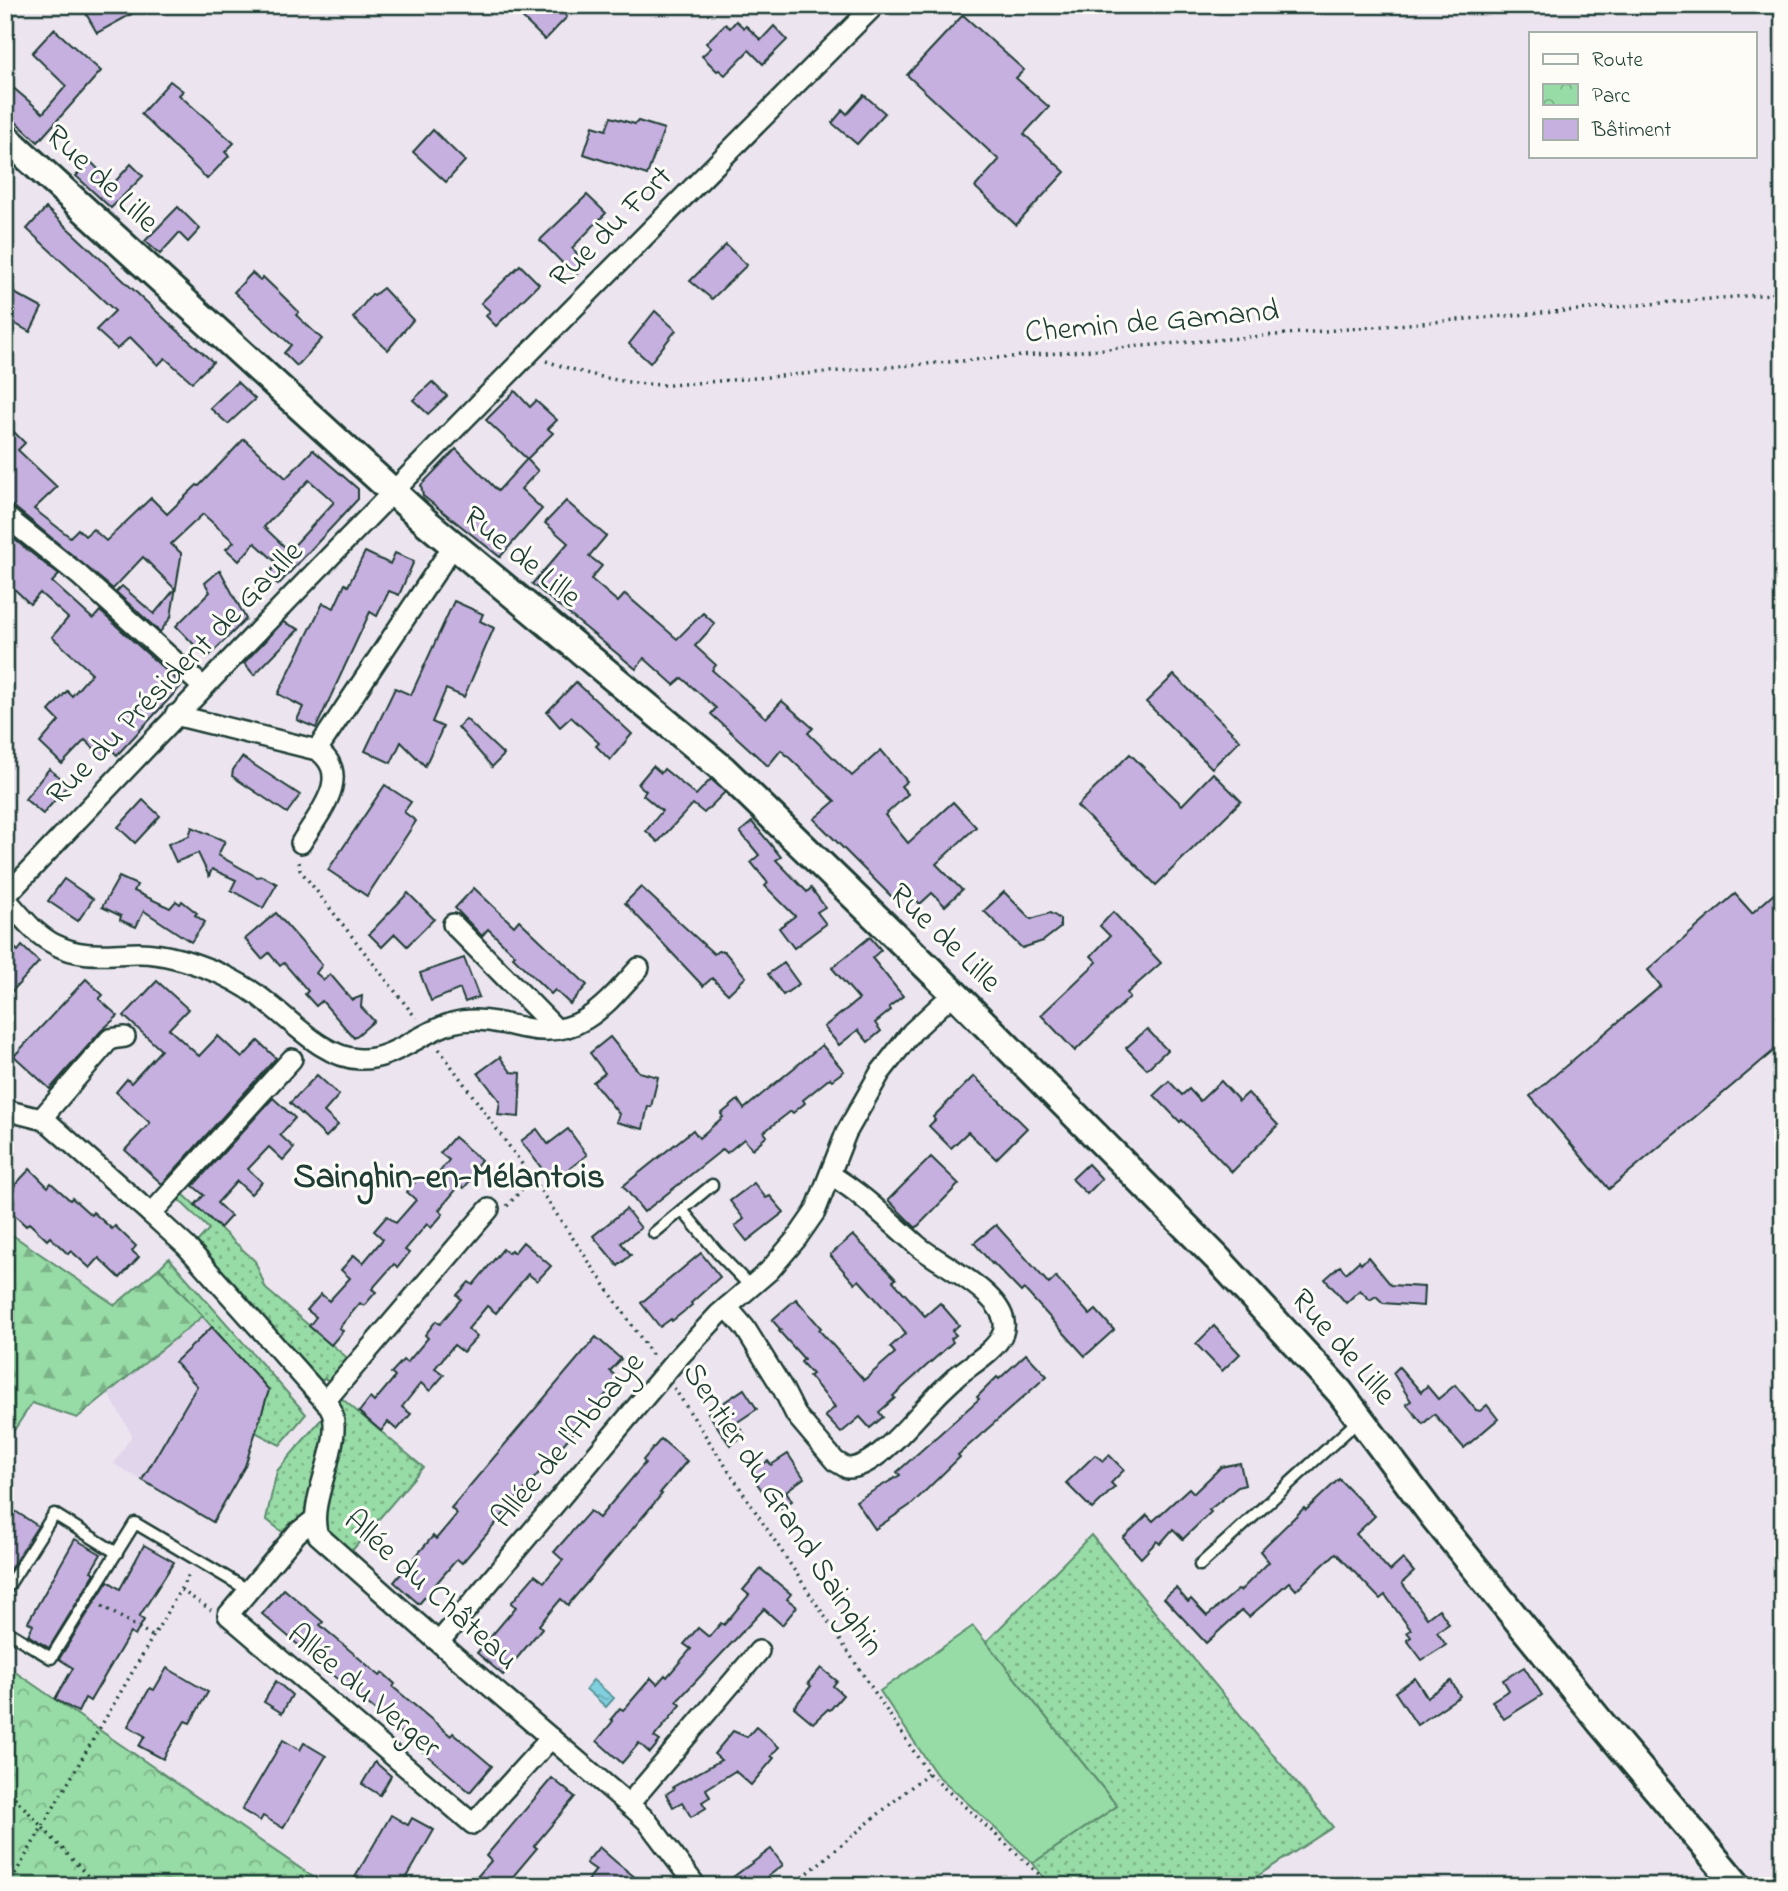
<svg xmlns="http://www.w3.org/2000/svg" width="1788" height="1891" font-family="'Indie Flower',sans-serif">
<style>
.built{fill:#e1d5eb}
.grass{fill:url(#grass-dots);stroke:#5b8c6d;stroke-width:2}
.forest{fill:url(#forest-firs);stroke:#5b8c6d;stroke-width:2}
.park{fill:url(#park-crowns);stroke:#5b8c6d;stroke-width:2}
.garden{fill:#97dba6;stroke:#5b8c6d;stroke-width:2}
.water{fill:url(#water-ripples);stroke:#5a959b;stroke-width:2}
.building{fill:#c6b0df;stroke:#1f3d34;stroke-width:2;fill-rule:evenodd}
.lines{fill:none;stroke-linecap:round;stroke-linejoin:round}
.lane-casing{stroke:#1f3d34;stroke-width:15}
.street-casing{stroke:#1f3d34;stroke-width:24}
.secondary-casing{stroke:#1f3d34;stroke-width:32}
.path{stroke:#1f3d34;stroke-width:3.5;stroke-dasharray:2 5;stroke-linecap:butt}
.lane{stroke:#fdfcf7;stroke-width:10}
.street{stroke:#fdfcf7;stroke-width:19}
.secondary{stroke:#fdfcf7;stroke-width:26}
.labels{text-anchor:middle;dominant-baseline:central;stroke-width:6;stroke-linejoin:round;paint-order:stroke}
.street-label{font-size:32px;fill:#1f3d34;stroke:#fdfcf7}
.quarter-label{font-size:35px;font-weight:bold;fill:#1f3d34;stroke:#fdfcf7}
</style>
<defs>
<pattern id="grass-dots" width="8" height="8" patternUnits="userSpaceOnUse" patternTransform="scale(1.75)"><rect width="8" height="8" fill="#97dba6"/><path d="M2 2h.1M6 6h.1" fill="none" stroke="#7bb388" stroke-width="1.8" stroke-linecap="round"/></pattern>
<pattern id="forest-firs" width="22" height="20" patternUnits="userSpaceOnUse" patternTransform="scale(1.75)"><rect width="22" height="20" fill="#97dba6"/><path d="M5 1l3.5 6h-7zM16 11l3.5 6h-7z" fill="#7bb388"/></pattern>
<pattern id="park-crowns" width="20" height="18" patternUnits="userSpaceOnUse" patternTransform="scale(1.75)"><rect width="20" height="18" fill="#97dba6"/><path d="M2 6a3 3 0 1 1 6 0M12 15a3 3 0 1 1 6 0" fill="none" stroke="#7bb388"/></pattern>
<pattern id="water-ripples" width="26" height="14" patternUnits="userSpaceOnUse" patternTransform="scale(1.75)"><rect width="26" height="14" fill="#81d0df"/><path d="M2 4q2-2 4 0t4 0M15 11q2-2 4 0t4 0" fill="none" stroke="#69aab6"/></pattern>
</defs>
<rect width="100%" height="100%" fill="#ece5f0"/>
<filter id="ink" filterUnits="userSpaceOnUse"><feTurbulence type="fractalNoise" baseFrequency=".0143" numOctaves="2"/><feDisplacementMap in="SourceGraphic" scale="14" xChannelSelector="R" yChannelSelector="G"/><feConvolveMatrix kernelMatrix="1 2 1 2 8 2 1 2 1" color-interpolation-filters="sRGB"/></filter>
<g filter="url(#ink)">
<!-- built -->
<polygon class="built" points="203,1316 269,1390 245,1466 213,1522 114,1464 132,1435 108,1393"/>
<!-- grass -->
<g class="grass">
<polygon points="182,1193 255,1261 266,1289 351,1361 331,1383 325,1378 321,1381 197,1242 209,1229 177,1198"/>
<polygon points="169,1258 306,1414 280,1445 255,1432 269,1390 159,1268"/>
<polygon points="340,1397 423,1467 350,1553 328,1533 324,1522 343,1429 336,1403"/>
<polygon points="324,1416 326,1425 309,1511 286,1535 266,1519 277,1471"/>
<polygon points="1091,1535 1333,1827 1242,1886 1049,1886 1033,1863 1117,1806 986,1642"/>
</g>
<!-- forest -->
<polygon class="forest" points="5,1230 115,1305 159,1268 203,1316 77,1418 32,1403 5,1444"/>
<!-- park -->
<polygon class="park" points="5,1665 326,1886 5,1886"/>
<!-- garden -->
<polygon class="garden" points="973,1626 1117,1806 1033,1863 936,1774 880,1691"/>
<!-- water -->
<polygon class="water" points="593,1680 614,1698 606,1707 586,1689"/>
<!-- building -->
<g class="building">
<polygon points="81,5 148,5 97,33"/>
<polygon points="509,5 572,5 564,14 567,17 545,40"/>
<polygon points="963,15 1024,70 1016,78 1049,107 1024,134 1065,172 1016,225 975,187 999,160 907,75"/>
<polygon points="736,21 744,28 746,26 761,40 774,26 787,40 763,64 749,50 725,75 719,70 717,71 702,56 711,48 706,43 725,24 730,28"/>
<polygon points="54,29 101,71 38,142 5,112 5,81 43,113 66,86 32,53"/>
<polygon points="170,81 183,91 179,95 234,143 225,152 229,156 207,179 141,114"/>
<polygon points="864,95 885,113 857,144 832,123 843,110 847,114"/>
<polygon points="611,117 635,124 638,121 664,129 647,175 584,154 593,126 606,130"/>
<polygon points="433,130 465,161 446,182 413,152"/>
<polygon points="90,161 113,184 131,164 143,176 111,208 76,176"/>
<polygon points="587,195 606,213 572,248 587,264 575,276 540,240"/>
<polygon points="178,207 200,229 188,242 179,233 160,254 145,241"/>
<polygon points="46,208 169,323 213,362 192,382 165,358 158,365 130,337 117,349 96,330 115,311 27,229"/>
<polygon points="726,245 747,265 712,299 690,281"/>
<polygon points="520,265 539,284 496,326 486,316 490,311 481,303"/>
<polygon points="252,273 260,280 263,277 286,299 299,312 296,315 322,339 297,366 284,353 291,345 234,292"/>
<polygon points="5,288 42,308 30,332 5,318"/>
<polygon points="383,288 413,320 388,350 353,318 372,294 374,295"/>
<polygon points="655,311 676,330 650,363 629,344"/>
<polygon points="237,382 255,399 228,424 210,408"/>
<polygon points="432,382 447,396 428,414 413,400"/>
<polygon points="515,391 530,407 536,401 557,420 548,429 553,433 527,459 486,420"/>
<path d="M5,423L25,443L18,450L57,487L34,509L70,537L78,529L85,536L93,529L106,541L151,498L167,514L197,485L199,486L244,439L286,478L313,450L358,489V499L278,585L268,575L277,563L255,543L239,561L226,549L234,542L203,514L171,544L181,553V557L171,617L160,632L116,592L122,586L154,614L175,589L143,557L113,589L13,506L5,504ZM309,480L334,502L289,551L264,527Z"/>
<polygon points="456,449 498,491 527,459 538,471 521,489 542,509 500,557 423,496 421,485"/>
<polygon points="566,501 606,536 589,556 602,566 591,579 618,602 625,594 677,639 703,613 715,624 695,646 716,665 712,670 766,718 782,701 813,728 808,733 852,776 881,750 907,781 901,786 908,794 885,815 908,843 953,802 976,827 936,864 962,890 945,906 932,893 920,904 908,891 897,902 814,819 835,801 781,750 768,766 711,714 716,708 682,678 674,685 644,658 636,669 532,584 568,543 545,523"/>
<polygon points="5,532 59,575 52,582 93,619 100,611 182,685 117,755 111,749 103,757 85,740 62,764 40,743 59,721 49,711 67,691 72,696 92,673 52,637 68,618 40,593 30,604 5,580"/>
<polygon points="365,552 390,564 395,553 414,561 399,595 389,591 377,616 370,612 316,728 297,720 303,707 278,694 323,603 334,608 345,584 348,586"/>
<polygon points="220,570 246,619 207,658 176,626 210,592 205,583"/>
<polygon points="454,601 483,614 480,621 494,628 464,697 446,689 432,722 443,727 425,766 401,742 391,763 365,751 395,688 411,695"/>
<polygon points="283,622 299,629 254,675 244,663"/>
<polygon points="1174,675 1240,740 1212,768 1146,702"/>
<polygon points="576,682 632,734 610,760 596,746 599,743 571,717 560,727 547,712"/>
<polygon points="466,719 504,755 492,767 458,727"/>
<polygon points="1130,754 1182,805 1213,773 1241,801 1156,885 1077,806"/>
<polygon points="242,757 300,795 287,813 232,776 233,770"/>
<polygon points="653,766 661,773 664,769 696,795 711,779 725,792 704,813 693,804 658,842 646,831 662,811 643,795 646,791 638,784"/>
<polygon points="49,769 69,784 43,814 25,799"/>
<polygon points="385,785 411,802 404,812 416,821 367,896 328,870"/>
<polygon points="143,800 160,816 135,843 118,827"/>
<polygon points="752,822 781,857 776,860 807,892 811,888 825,907 817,912 826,924 794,948 779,928 795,916 765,886 768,883 751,862 759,855 740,832"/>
<polygon points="192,827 225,841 218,855 257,877 262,876 277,884 263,908 231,890 236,880 212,869 209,876 198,853 176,862 168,844 189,836"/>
<polygon points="119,877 137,885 134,891 170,908 176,901 180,904 182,901 197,913 195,915 205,922 191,942 144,911 136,927 120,920 121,916 102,907"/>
<polygon points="64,879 93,899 78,921 48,901"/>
<polygon points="1783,886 1783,1043 1609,1189 1530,1096 1661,986 1648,970 1735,894 1752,913"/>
<polygon points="641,887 714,954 718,951 724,951 746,977 728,994 712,978 703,986 625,903"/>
<polygon points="474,888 514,926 519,920 587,985 570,1004 555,990 551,994 513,957 515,955 488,929 482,936 455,908"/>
<polygon points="1004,892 1031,919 1050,913 1054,915 1060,919 1060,928 1043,941 1022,948 984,911"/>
<polygon points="408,893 434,919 407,946 395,934 382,947 369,934"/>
<polygon points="1113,912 1161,963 1127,993 1130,997 1075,1051 1041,1015 1097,962 1091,956 1110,936 1100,926"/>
<polygon points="276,913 322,965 316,973 324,980 330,974 352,1000 362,996 361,1007 374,1021 354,1038 322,1001 316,1006 305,994 308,991 284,963 280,966 269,953 262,959 245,939"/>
<polygon points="870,937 881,950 872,958 903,996 889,1007 891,1010 875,1023 881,1031 868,1042 858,1030 839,1045 824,1027 859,999 832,968"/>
<polygon points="5,939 18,951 22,946 39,962 5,999"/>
<polygon points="464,958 479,997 465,1002 460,989 431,1001 420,973"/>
<polygon points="784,963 799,984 783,995 768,974"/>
<polygon points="86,979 103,995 99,999 118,1016 101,1031 50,1089 14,1056"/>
<polygon points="157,981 188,1009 169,1029 199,1056 218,1036 242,1058 258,1041 276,1058 162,1184 125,1150 150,1123 116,1092 127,1079 131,1083 161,1050 124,1016"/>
<polygon points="1147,1029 1167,1050 1147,1069 1126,1048"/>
<polygon points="610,1037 639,1072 658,1077 651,1107 648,1106 643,1129 616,1122 619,1114 593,1082 605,1073 590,1053"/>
<polygon points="822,1045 844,1071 832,1080 830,1078 803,1100 805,1103 793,1113 791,1111 764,1132 767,1136 752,1149 744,1139 727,1153 723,1149 644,1212 623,1186 693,1130 699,1138 723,1117 721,1114 738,1100 744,1109"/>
<polygon points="500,1057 511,1072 521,1073 519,1117 498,1115 500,1101 478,1073"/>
<polygon points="317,1075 339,1095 324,1112 338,1125 326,1137 290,1103"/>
<polygon points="974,1076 1027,1128 996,1159 968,1132 951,1148 929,1126 935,1120 933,1117"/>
<polygon points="1169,1081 1182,1095 1189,1089 1200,1101 1221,1081 1239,1101 1248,1093 1278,1125 1232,1172 1182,1120 1180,1122 1154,1095"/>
<polygon points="273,1098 295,1118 280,1135 294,1148 283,1160 269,1147 248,1169 262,1182 251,1194 237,1181 217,1203 231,1216 220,1228 195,1205 204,1195 193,1186"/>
<polygon points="537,1129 548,1144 568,1129 587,1155 552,1182 521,1141"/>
<polygon points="454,1137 481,1160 472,1171 476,1174 464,1188 460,1185 439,1210 443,1214 431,1228 427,1224 405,1250 409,1253 398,1267 394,1264 372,1289 376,1292 364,1306 360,1303 339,1328 343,1331 331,1345 309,1326 316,1317 307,1310 321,1294 329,1301 350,1278 341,1270 354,1255 363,1263 383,1239 374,1231 387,1216 396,1223 416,1200 407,1192 420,1176 430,1184 449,1160 440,1153"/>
<polygon points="931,1157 959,1184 916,1228 888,1200"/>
<polygon points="1088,1164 1102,1179 1087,1194 1072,1179"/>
<polygon points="30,1169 48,1187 51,1183 70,1200 72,1198 91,1215 93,1212 112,1229 115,1226 136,1246 132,1251 139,1257 120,1278 99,1258 90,1268 71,1251 68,1254 50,1237 47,1240 29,1223 26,1226 5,1206 5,1180 13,1187"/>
<polygon points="754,1183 766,1198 770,1196 784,1212 747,1241 735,1226 744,1219 730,1201"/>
<polygon points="626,1209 641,1228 621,1243 631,1255 618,1266 593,1236"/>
<polygon points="996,1225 1049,1284 1056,1277 1090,1315 1096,1310 1114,1330 1085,1356 1024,1289 1021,1292 993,1263 992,1264 974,1243"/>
<polygon points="853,1235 896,1279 893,1281 925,1316 940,1303 959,1325 952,1331 956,1335 951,1339 953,1342 893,1396 895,1398 879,1412 883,1417 870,1428 860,1417 841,1433 825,1416 835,1407 809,1376 812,1374 801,1362 804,1359 779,1331 781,1330 772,1320 796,1299 821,1328 819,1330 864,1380 895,1353 890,1347 906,1333 859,1280 855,1284 830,1255"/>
<polygon points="523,1242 551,1266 537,1281 528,1274 496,1313 487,1306 468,1329 477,1337 463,1352 454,1345 435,1368 444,1375 430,1391 421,1383 402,1407 411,1414 397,1430 388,1422 381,1431 359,1412 370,1398 374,1402 395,1377 391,1373 403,1360 407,1363 428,1338 425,1335 436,1321 440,1324 461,1299 457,1295 469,1282 473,1285 503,1249 508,1253 511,1250 514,1253"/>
<polygon points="701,1253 720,1277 691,1303 692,1305 672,1321 671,1319 660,1327 641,1303"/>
<polygon points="1368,1257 1391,1285 1424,1287 1423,1306 1383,1303 1376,1296 1370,1300 1360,1290 1346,1303 1325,1279 1340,1266 1346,1273 1359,1261 1361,1264"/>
<polygon points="1214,1326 1240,1354 1222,1371 1196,1344"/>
<polygon points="212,1327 269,1390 245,1466 213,1522 142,1480 197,1386 175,1362"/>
<polygon points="596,1337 621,1359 610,1371 619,1379 462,1563 457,1559 419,1604 394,1582 433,1536 436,1539 457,1514 451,1508"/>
<polygon points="1026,1354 1047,1376 958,1455 960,1457 912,1504 875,1529 856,1501 900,1475 897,1472 979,1399 977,1397 997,1377 999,1379"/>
<polygon points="1399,1367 1421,1392 1427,1386 1438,1399 1455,1385 1476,1410 1480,1411 1487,1405 1498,1419 1464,1448 1434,1414 1423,1424 1406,1404 1411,1401 1393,1373"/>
<polygon points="744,1389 757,1409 736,1423 745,1435 730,1445 708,1413"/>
<polygon points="661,1439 687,1461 660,1493 662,1494 568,1605 561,1599 539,1625 542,1628 503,1675 477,1653 516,1607 511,1603 535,1575 544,1582 563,1560 554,1552 590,1511 599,1518 645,1463 643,1460"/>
<polygon points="788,1454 804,1478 786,1491 792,1501 776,1511 750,1473 768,1461 771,1465"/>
<polygon points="1095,1455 1103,1461 1109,1455 1124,1470 1111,1483 1115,1487 1092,1509 1066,1483"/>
<polygon points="1240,1463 1245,1485 1238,1487 1209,1510 1211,1512 1183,1539 1173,1529 1160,1544 1157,1541 1141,1558 1123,1538 1147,1515 1153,1521 1189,1488 1194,1493 1221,1467"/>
<polygon points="1339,1479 1375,1516 1356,1534 1390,1571 1403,1559 1414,1572 1402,1583 1427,1618 1439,1609 1449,1624 1437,1632 1446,1645 1422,1660 1407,1640 1411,1637 1407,1632 1411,1630 1385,1595 1380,1599 1336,1553 1296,1590 1289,1582 1249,1617 1242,1610 1206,1643 1164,1598 1176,1588 1188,1602 1191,1599 1207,1616 1238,1590 1240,1591 1269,1562 1260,1551 1304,1508 1306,1510"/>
<polygon points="15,1511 38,1526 5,1577 5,1527"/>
<polygon points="75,1539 101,1554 91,1571 95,1573 49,1648 28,1635 33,1625 28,1622"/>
<polygon points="144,1545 174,1562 139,1617 144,1620 135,1636 130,1633 90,1701 85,1698 78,1712 55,1699 73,1668 59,1659 108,1581 120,1589"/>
<polygon points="761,1569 791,1594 787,1599 797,1607 782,1625 764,1609 677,1701 681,1705 654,1737 660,1741 650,1753 639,1743 622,1763 597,1741 613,1721 611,1719 620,1708 623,1710 627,1706 651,1678 657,1684 665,1675 667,1677 691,1649 684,1644 698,1628 709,1637 721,1623 724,1625 749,1595 743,1590"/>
<polygon points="284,1589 323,1622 320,1625 380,1676 383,1673 395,1684 393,1687 451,1736 453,1733 492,1766 470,1792 262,1614"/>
<polygon points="1524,1667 1542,1695 1504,1719 1492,1701 1509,1690 1503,1680"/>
<polygon points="167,1668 208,1692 190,1723 185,1721 163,1759 139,1746 145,1736 128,1726 150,1688 154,1690"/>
<polygon points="821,1668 837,1681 833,1686 843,1695 830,1710 828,1709 813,1723 794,1707 811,1686 808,1683"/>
<polygon points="1415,1678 1427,1697 1451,1681 1460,1696 1417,1725 1395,1692"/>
<polygon points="276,1681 292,1695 282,1713 264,1702"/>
<polygon points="756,1727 779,1747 771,1756 774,1758 751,1785 735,1771 706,1789 710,1797 702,1802 706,1808 691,1817 682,1802 673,1807 666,1794 674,1789 673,1787 721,1760 714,1754 733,1731 747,1737"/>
<polygon points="283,1740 300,1750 304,1743 326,1756 283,1828 263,1816 260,1821 242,1810"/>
<polygon points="375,1762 391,1776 380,1795 362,1784"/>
<polygon points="552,1778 575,1797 534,1846 537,1848 505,1886 469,1886 491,1861 486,1856"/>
<polygon points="391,1815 408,1825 412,1818 434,1830 402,1886 350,1886"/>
<polygon points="599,1847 616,1862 646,1886 583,1886 596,1870 586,1863"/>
<polygon points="771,1849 783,1865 766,1878 771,1886 721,1886"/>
</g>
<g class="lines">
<defs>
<g id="lane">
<polyline points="682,1210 717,1252 751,1287"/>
<polyline points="654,1233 712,1185"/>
<polyline points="1200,1565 1360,1419"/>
<polyline points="5,1591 54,1514 117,1553"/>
<polyline points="5,1630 51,1658 135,1523 248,1590"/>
</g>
<g id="street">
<polyline points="5,516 79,575 203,687"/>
<polyline points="175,715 317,750"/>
<path d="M301,843C318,814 354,776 317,750L453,546"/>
<path d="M5,897C289,594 581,299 875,5"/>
<path d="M5,898C20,915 35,935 56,945C83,959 110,953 139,953C167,953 195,963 221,974C238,982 255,992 270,1005C296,1025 324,1057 359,1059C392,1061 421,1032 452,1023C478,1016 500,1023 525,1028C580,1040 606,1004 639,968"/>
<polyline points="453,924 556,1029"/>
<polyline points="5,1110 41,1119 50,1124 151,1214 292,1059"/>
<polyline points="41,1119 110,1039 125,1037"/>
<path d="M151,1214L186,1246L330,1407C347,1442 305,1500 318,1535L436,1640L634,1809L647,1821L696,1886"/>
<path d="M727,1307L745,1328L783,1389L796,1415L835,1461L847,1468C872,1470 909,1425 926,1407C935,1397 945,1387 956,1377C970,1365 996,1351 1003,1333C1015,1298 939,1264 918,1246C889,1221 864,1195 831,1175"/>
<polyline points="325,1401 489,1209"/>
<polyline points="315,1519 297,1533 228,1615 473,1824 551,1738"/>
<polyline points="439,1642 676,1360 719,1314 769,1271 797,1238 815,1212 846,1133 880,1073 912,1032 954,993"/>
<polyline points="629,1804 759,1651"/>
</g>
<polyline id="secondary" points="5,137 426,522 723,769 954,993 1216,1257 1340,1392 1433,1516 1602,1724 1738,1886"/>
</defs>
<!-- lane casing -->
<use href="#lane" class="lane-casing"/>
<!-- street casing -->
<use href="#street" class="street-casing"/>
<!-- secondary casing -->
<use href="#secondary" class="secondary-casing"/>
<!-- path -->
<g class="path">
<path d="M546,361C588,375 627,385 671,385L1783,293"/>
<polyline points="299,862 300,870 416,1018"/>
<polyline points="439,1049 532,1178 655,1359"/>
<polyline points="507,1206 532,1178"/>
<polyline points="674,1388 928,1773 1052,1886"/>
<polyline points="181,1590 211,1610"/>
<polyline points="102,1606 154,1637"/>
<polyline points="5,1787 97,1886"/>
<polyline points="8,1886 190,1573"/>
<polyline points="792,1886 928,1773"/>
</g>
<!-- lane -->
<use href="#lane" class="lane"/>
<!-- street -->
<use href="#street" class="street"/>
<!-- secondary -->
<use href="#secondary" class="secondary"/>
</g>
</g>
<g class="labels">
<!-- street labels -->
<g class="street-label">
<text transform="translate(101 180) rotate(43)">Rue de Lille</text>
<text transform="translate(612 228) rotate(-45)">Rue du Fort</text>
<text transform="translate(1152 323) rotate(-5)">Chemin de Gamand</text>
<text transform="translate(521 558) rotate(39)">Rue de Lille</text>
<text transform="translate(176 674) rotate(-46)">Rue du Président de Gaulle</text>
<text transform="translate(944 939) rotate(44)">Rue de Lille</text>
<text transform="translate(1342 1348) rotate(49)">Rue de Lille</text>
<text transform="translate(569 1441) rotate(-50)">Allée de l'Abbaye</text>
<text transform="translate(782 1510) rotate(57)">Sentier du Grand Sainghin</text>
<text transform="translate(430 1591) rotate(42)">Allée du Château</text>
<text transform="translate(363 1692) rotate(40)">Allée du Verger</text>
</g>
<!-- quarter labels -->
<g class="quarter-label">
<text x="449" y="1178">Sainghin-en-Mélantois</text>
</g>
</g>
<!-- margin -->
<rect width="1788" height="1891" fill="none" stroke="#fdfcf7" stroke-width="28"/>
<rect x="14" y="14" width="1760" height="1863" fill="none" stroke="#1f3d34" stroke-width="2.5" filter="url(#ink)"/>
<!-- legend -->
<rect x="1529" y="32" width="228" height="126" fill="#fdfcf7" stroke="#a4b0a9" stroke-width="2"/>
<rect x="1543" y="54" width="35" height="10" fill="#fdfcf7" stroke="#a4b0a9" stroke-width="2"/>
<text x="1592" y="66" font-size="21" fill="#1f3d34">Route</text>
<rect x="1543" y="84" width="35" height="21" fill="url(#park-crowns)" stroke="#a4b0a9" stroke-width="2"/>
<text x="1592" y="102" font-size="21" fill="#1f3d34">Parc</text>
<rect x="1543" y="119" width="35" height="21" fill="#c6b0df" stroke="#a4b0a9" stroke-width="2"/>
<text x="1592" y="136" font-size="21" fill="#1f3d34">Bâtiment</text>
</svg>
